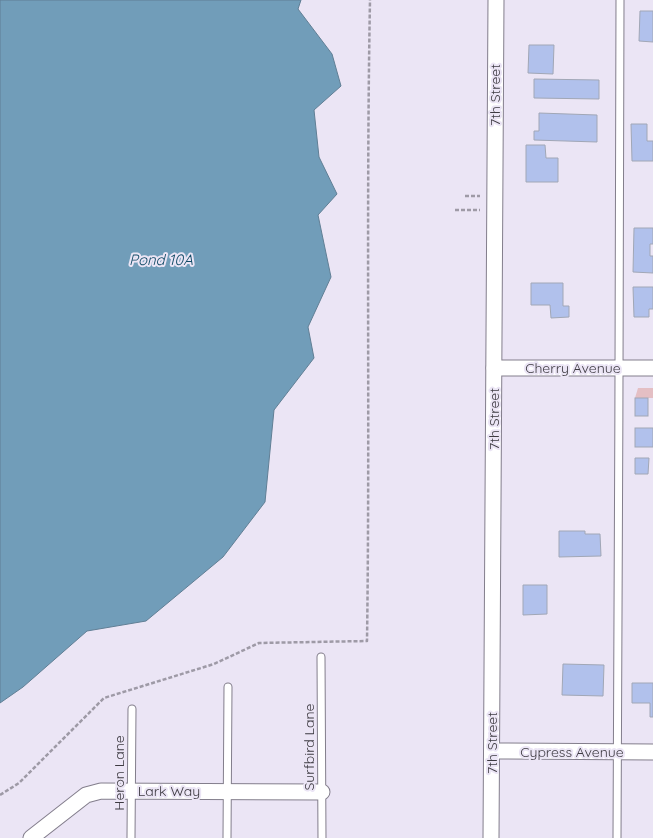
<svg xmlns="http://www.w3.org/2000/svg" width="653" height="838" font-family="Quicksand,sans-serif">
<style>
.green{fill:#e4bfc4}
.water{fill:#719db9;stroke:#617f95}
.building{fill:#b1c1ec;stroke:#a1a7b6}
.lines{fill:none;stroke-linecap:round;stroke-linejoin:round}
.lane-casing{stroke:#837e8c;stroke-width:9}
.street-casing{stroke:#837e8c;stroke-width:17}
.path{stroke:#9e9aa6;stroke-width:2.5;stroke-dasharray:4 2;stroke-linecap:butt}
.lane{stroke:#fff;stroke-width:7}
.street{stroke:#fff;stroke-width:15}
.labels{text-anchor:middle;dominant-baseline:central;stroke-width:4;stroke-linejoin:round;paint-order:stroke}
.street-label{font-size:14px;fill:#3d3a41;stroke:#ebe5f5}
.water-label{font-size:15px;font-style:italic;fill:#124b67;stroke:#ebe5f5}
</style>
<rect width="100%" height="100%" fill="#ebe5f5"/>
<!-- green -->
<polygon class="green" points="638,388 653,388 653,398 635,398"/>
<!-- water -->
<polygon class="water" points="0,0 301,0 298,9 332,54 341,86 314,110 319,157 337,194 318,215 331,277 308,327 314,358 274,410 265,502 223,557 146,621 87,631 23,687 0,703"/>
<!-- building -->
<g class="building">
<polygon points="640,11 653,11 653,42 639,41"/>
<polygon points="529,45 554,45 553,74 528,73"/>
<polygon points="534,79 599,80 599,99 534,98"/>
<polygon points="539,113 597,115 597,142 534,140 534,131 539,131"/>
<polygon points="631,124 647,124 647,141 653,141 653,161 632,161"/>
<polygon points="526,145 545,145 546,158 558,158 558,182 526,182"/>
<polygon points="634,228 653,228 653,244 650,244 650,256 653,256 653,273 633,272"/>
<polygon points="531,283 563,283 563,306 569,306 569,317 551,318 550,305 531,305"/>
<polygon points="633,287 653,287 653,309 649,309 649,317 634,317"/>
<rect x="635" y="398" width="13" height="18"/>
<rect x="635" y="428" width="18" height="19"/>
<polygon points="635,458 649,458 648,474 635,474"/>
<polygon points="559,531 585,531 585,534 600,534 601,556 559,557"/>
<polygon points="523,585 547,585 547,614 523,615"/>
<polygon points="563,664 604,665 603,696 562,695"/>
<polygon points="632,683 653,683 653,717 650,717 650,703 632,703"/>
</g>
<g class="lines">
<defs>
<g id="lane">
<polyline points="321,657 322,838"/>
<polyline points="131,838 132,709"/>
<polyline points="227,838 228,687"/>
<path d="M617,838C618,559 620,279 620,0"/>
</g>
<g id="street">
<polyline points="494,368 653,368"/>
<polyline points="492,751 653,752"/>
<polyline points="31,838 86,795 101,791 322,792"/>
<polyline points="491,838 496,0"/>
</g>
</defs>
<!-- lane casing -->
<use href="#lane" class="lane-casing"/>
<!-- street casing -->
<use href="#street" class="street-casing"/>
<!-- path -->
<g class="path">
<polyline points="465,196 480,196"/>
<polyline points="455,210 480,210"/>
<path d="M0,795L19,783L104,698L214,664L259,643L367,641C370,428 366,214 370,0"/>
</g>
<!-- lane -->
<use href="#lane" class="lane"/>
<!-- street -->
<use href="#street" class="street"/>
</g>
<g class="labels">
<!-- street labels -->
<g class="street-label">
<text transform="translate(495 95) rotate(-90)">7th Street</text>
<text x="573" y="368">Cherry Avenue</text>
<text transform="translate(494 419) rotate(-90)">7th Street</text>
<text transform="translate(492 743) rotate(-90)">7th Street</text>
<text transform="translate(309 747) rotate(-90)">Surfbird Lane</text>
<text x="572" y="752">Cypress Avenue</text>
<text transform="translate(119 773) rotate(-90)">Heron Lane</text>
<text x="169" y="791">Lark Way</text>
</g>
<!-- water labels -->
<g class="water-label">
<text x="161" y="259">Pond 10A</text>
</g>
</g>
</svg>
